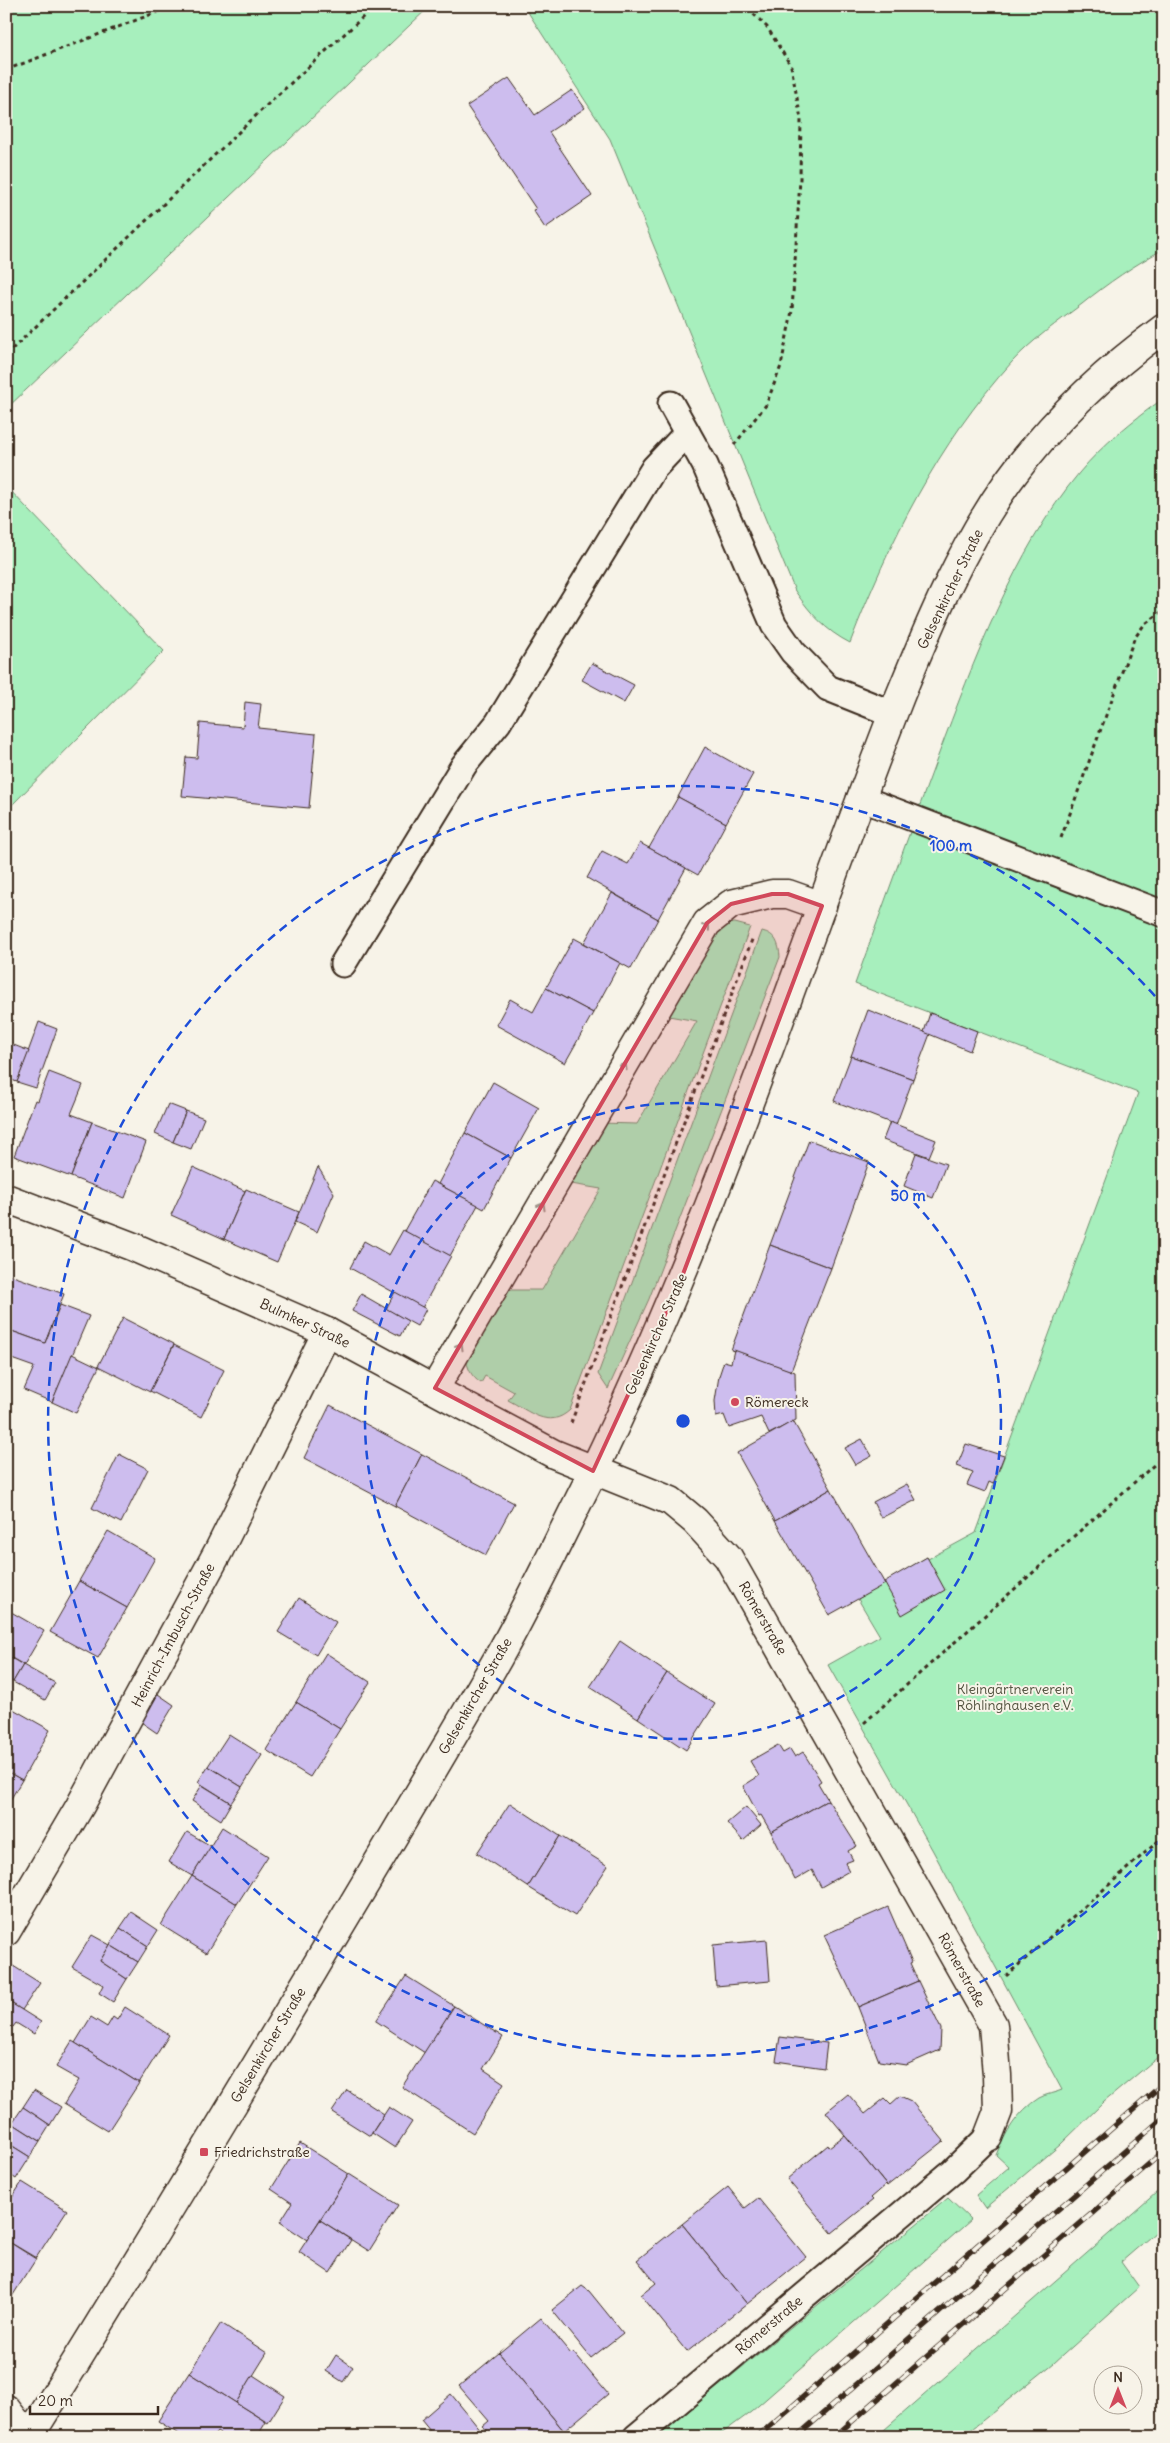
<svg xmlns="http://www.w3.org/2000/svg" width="1170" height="2443" font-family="Delius,sans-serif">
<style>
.green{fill:#a7efbd;stroke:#718c6e}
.building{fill:#cdbdee;stroke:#3b2a1e}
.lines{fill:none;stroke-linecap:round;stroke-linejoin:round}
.lane-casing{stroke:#3b2a1e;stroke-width:29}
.street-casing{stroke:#3b2a1e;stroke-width:31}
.path{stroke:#3b2a1e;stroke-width:3;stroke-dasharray:4 4;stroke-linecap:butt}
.lane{stroke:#f7f3e8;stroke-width:25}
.street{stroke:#f7f3e8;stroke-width:28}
.rail-casing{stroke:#3b2a1e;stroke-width:5.5}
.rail{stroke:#f7f3e8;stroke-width:4;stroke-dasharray:11;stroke-linecap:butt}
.oneway{stroke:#998e83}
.marked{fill:#d1495b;fill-opacity:0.2;stroke:#d1495b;stroke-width:4;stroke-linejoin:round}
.ring{fill:none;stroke:#1d4ed8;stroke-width:2.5;stroke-dasharray:9 6}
.poi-dot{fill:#d1495b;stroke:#f7f3e8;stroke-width:2}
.labels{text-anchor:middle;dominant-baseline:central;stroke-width:4;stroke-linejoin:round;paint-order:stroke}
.street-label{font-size:14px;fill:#3b2a1e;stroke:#f7f3e8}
.poi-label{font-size:14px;fill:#3b2a1e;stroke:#f7f3e8;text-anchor:start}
.park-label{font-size:14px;fill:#51513e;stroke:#f7f3e8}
.centre{fill:#1d4ed8;stroke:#f7f3e8;stroke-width:2.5}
.ring-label{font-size:15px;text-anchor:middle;font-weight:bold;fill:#1d4ed8;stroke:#f7f3e8;stroke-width:4;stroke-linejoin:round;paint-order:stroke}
</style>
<rect width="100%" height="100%" fill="#f7f3e8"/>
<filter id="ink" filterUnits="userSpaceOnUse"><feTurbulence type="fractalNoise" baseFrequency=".02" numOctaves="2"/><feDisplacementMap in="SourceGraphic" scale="10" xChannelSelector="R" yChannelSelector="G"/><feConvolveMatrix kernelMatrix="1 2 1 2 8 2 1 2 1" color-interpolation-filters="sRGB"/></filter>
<g filter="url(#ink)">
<!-- green -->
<g class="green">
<polygon points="6,6 430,6 6,409"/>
<path d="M524,6H1164V249C1134,265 1108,283 1082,304C1058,322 1032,340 1012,362C937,445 890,540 850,643C825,630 811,614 795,591L610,139Z"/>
<path d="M1164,398V2052L1104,2102L1060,2145L985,2208L976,2195L1009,2167L996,2155C1005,2133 1018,2111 1039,2098C1046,2094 1055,2093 1062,2090L933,1851L828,1665L880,1636L858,1599L927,1557L928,1559L976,1533L1138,1093L855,984C882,908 910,832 938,756C973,663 1014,551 1079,473C1103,444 1133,420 1164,398Z"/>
<polygon points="6,486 164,651 9,808 6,823"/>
<path d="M723,923H735L750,927L570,1410C549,1430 529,1411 508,1400L514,1392L485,1376L481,1383C471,1377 467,1367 466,1357L502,1290H542L601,1189L565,1183L599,1123L637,1124L697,1021L663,1015Z"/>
<path d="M762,931C776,934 779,944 780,957L649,1299L608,1389L598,1374Z"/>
<polygon points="1164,2186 1164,2225 1121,2262 1139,2287 1054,2363 962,2437 954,2437 951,2434 948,2437 876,2437"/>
<polygon points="948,2198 971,2220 751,2412 717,2437 657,2437"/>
</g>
<!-- building -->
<g class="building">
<polygon points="509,78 535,115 572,90 585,108 549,132 592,196 545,228 533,210 536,209 467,106"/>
<polygon points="592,663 634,685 624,703 582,680"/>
<polygon points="245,702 261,704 258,728 316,734 309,808 182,796 186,757 197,758 200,723 243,727"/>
<polygon points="705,747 753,774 726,823 678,797"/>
<polygon points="678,797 726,823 698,875 649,848"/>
<polygon points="640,843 686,868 658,919 587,878 602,851 628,864"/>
<polygon points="612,893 658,919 631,969 584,943"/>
<polygon points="574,938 620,963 593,1013 546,988"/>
<polygon points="546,988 593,1013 565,1063 496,1025 510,999 533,1012"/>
<polygon points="868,1010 930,1034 913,1079 851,1056"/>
<polygon points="930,1013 977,1031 970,1051 924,1032"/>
<polygon points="39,1022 57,1029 36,1088 17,1082"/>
<polygon points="11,1044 29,1051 17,1082 6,1078 6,1057"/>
<polygon points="851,1056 913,1079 896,1125 834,1101"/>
<polygon points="49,1072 83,1085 71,1114 92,1122 71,1177 14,1156 35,1100 38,1101"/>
<polygon points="493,1082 539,1108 511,1158 465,1133"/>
<polygon points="168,1104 186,1111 173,1142 155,1134"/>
<polygon points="186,1111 204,1118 191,1149 173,1142"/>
<polygon points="92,1122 146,1142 125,1198 71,1177"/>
<polygon points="890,1122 936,1140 929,1157 883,1140"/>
<polygon points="465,1133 511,1158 484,1209 438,1184"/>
<polygon points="809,1140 869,1162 831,1268 770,1245"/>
<polygon points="916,1153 946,1164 933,1198 904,1186"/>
<polygon points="193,1167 245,1191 224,1239 171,1215"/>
<polygon points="318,1167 334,1193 317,1232 295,1222"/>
<polygon points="432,1181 478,1205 450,1256 404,1231"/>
<polygon points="246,1189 299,1212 277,1262 224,1239"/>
<polygon points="403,1230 451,1256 422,1308 350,1268 364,1241 389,1255"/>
<polygon points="770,1245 831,1268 791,1371 731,1350"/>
<polygon points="10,1275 64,1294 45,1343 6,1329 6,1284"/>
<polygon points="395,1292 426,1309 417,1326 386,1309"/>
<polygon points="361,1294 408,1321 400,1336 352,1311"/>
<polygon points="60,1305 89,1316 52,1402 24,1390 34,1367 6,1357 6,1329 45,1343"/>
<polygon points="123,1318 174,1344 150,1392 98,1366"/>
<polygon points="174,1345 224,1370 201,1417 150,1391"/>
<polygon points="734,1350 795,1372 796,1420 769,1434 761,1417 729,1428 724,1415 716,1417 715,1401 719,1376 724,1361 731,1363"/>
<polygon points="72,1354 99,1367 76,1413 52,1402"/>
<polygon points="330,1405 422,1454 395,1506 304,1458"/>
<polygon points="793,1421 831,1489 775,1521 737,1453"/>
<polygon points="862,1439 872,1456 855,1465 845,1448"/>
<polygon points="966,1444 1004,1456 993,1484 989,1482 985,1492 967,1485 973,1472 957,1466"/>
<polygon points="119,1454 148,1469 121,1523 92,1508"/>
<polygon points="422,1454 514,1503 486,1555 395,1506"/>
<polygon points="907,1484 916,1500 881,1518 873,1502"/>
<polygon points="831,1489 885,1584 829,1615 775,1521"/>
<polygon points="108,1531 155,1558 127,1608 79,1581"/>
<polygon points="927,1557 945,1590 902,1615 884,1582"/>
<polygon points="79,1581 127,1608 98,1658 50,1632"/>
<polygon points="299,1598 336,1622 316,1655 278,1632"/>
<polygon points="6,1609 44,1631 24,1665 6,1655"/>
<polygon points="620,1641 667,1673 638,1718 590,1687"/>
<polygon points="326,1653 370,1682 340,1729 296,1702"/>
<polygon points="6,1655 23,1665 13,1682 6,1678"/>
<polygon points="23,1665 55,1683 45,1700 13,1682"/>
<polygon points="667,1673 715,1704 686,1750 638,1718"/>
<polygon points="158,1694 174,1705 157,1733 141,1722"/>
<polygon points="296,1702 340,1729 310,1777 266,1750"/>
<polygon points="6,1705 50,1730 22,1780 6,1771"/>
<polygon points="229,1734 262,1755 242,1787 208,1766"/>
<polygon points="778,1745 783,1753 790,1749 795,1757 803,1752 821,1781 818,1783 828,1800 771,1832 761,1815 759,1816 743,1786 759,1776 750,1761"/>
<polygon points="208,1766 242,1787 231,1803 198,1782"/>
<polygon points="6,1771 22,1780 6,1807"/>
<polygon points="202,1785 231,1803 221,1820 192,1801"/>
<polygon points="828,1800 857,1846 848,1851 853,1860 845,1863 849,1871 821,1887 812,1870 795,1880 771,1832"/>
<polygon points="510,1803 560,1836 528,1887 477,1853"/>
<polygon points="746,1807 761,1825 743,1841 727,1823"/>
<polygon points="222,1827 268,1856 237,1904 192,1876"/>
<polygon points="187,1832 211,1846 192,1876 169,1862"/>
<polygon points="560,1836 608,1866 575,1916 528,1887"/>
<polygon points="192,1876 237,1904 206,1953 161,1925"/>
<polygon points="888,1907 912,1962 910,1963 918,1981 858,2007 824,1935"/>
<polygon points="131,1912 158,1930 148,1946 120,1928"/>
<polygon points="120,1928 148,1946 138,1962 110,1945"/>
<polygon points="92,1935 110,1945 100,1961 127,1979 113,2002 99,1993 103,1985 72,1967"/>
<polygon points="767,1940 770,1981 716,1986 713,1945"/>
<polygon points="110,1945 138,1962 127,1979 100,1961"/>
<polygon points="10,1964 40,1983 22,2010 6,2000 6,1971"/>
<polygon points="406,1976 454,2006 425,2053 376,2021"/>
<polygon points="918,1981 941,2029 940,2050 906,2065 879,2061 858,2007"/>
<polygon points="6,2000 41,2022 34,2034 16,2023 13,2027 6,2022"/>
<polygon points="454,2006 503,2037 483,2069 504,2083 473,2133 402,2087"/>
<polygon points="125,2007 169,2035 139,2083 75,2043 91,2017 107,2027 113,2017 117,2020"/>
<polygon points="780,2037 827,2043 824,2068 776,2061"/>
<polygon points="72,2041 139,2083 108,2131 64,2104 79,2080 56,2067"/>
<polygon points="34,2090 61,2107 50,2125 23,2107"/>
<polygon points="347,2090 384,2114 370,2136 332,2112"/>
<polygon points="848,2094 865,2114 885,2098 891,2104 900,2096 911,2101 944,2141 887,2186 826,2112"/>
<polygon points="23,2107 50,2125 40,2141 12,2123"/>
<polygon points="389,2107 412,2122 395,2148 372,2133"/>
<polygon points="6,2120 12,2123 6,2133"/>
<polygon points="12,2123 40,2141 30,2157 6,2142 6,2133"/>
<polygon points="845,2135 886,2185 871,2198 873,2200 832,2233 787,2179 828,2145 829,2147"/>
<polygon points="6,2142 30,2157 16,2179 6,2172"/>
<polygon points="300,2143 349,2174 307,2240 280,2222 292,2203 271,2189"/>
<polygon points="349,2174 398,2205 369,2251 320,2220"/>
<polygon points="22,2182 67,2210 36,2258 6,2240 6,2203 8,2204"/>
<polygon points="728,2187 745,2208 758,2198 806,2257 747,2304 682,2224"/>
<polygon points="320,2220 351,2240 330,2273 299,2252"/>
<polygon points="682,2224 747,2304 687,2352 641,2295 656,2283 637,2260"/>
<polygon points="6,2240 36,2259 6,2306"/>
<polygon points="582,2286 589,2291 623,2333 591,2358 552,2310"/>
<polygon points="541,2318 571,2354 573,2352 608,2394 564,2431 499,2353"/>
<polygon points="221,2323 267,2353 236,2403 189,2373"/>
<polygon points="499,2353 564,2431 556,2437 492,2437 483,2426 489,2421 459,2386"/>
<polygon points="336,2355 353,2367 343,2382 326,2371"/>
<polygon points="189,2373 266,2422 257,2437 225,2437 217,2432 213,2437 183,2437 158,2421"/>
<polygon points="253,2375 285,2396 268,2423 236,2403"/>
<polygon points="451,2394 486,2437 435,2437 421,2420"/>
</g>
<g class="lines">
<defs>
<g id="lane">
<polyline points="671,404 705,465 774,625 793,652 828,688 893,714"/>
<polyline points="860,798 1164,914"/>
<polyline points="343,964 464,765 498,723 654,468 687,433"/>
<polyline points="636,2437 953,2171 988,2137"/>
</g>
<g id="street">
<polyline points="6,1198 131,1246 327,1332 554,1454 671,1501 695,1521 728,1557 993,2025 997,2075 998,2111 988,2137"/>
<polyline points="435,1388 707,923 731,904 772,894 788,894 822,906"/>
<polyline points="6,1932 80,1806 219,1550 327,1332"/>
<polyline points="6,2409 28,2437"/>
<path d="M29,2437C126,2283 219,2127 313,1971C375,1867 438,1763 498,1658C532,1598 561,1535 592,1474C670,1314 733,1148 794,981C829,886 863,790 900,696C930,622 962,546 1009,480C1052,421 1105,371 1164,328"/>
</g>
</defs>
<!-- lane casing -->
<use href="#lane" class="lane-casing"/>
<!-- street casing -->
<use href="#street" class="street-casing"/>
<!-- path -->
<g class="path">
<polyline points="6,70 173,6"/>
<polyline points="6,355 267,105 375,6"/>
<polyline points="734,445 766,405 781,366 792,311 800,179 801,119 791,66 767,27 745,6"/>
<polyline points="1061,838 1134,639 1144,625 1164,610"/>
<polyline points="571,1423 753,937"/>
<polyline points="864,1723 1164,1456"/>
<polyline points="1006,1976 1164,1836"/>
</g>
<!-- lane -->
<use href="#lane" class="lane"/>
<!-- street -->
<use href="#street" class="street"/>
<defs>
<g id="rail">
<polyline points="757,2437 1164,2083"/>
<polyline points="796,2437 1164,2117"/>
<polyline points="834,2437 1164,2151"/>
</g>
</defs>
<!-- rail casing -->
<use href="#rail" class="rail-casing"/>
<!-- rail -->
<use href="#rail" class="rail"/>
</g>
<!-- one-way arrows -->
<defs><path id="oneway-chevron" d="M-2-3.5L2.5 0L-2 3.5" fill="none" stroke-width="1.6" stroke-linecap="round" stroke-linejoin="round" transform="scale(1.25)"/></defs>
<g class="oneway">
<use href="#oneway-chevron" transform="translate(707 926) rotate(-52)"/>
<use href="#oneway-chevron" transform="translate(624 1066) rotate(-60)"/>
<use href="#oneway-chevron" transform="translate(542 1206) rotate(-60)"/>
<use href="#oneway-chevron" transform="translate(460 1346) rotate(-60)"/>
</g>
</g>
<!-- marked area -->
<path class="marked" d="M772,894H788L822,906L680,1282L593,1471L435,1388L707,923L731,904Z"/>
<!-- distance rings -->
<g class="ring">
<circle cx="683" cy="1421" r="318"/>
<path d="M1162 1838A635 635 0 1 1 1162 1004"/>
</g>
<!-- markers -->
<g class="poi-dot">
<circle cx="735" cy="1402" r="5"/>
<rect x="199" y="2147" width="10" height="10" rx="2.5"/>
</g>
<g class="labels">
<!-- street labels -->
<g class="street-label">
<text transform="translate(950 589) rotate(-64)">Gelsenkircher Straße</text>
<text transform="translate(305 1323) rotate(25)">Bulmker Straße</text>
<text transform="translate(656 1334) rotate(-66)">Gelsenkircher Straße</text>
<text transform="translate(763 1618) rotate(60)">Römerstraße</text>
<text transform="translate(173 1635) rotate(-62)">Heinrich-Imbusch-Straße</text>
<text transform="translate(475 1696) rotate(-60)">Gelsenkircher Straße</text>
<text transform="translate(962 1970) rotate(61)">Römerstraße</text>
<text transform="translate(268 2045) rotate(-59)">Gelsenkircher Straße</text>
<text transform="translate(769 2325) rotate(-40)">Römerstraße</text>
</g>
<!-- poi labels -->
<g class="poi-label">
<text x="745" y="1402">Römereck</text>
<text x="214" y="2152">Friedrichstraße</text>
</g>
<!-- park labels -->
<g class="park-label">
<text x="1015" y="1689">Kleingärtnerverein<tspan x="1015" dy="16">Röhlinghausen e.V.</tspan></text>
</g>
</g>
<circle cx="683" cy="1421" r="8" class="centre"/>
<g class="ring-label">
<text x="951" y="851">100 m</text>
<text x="908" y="1201">50 m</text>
</g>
<!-- margin -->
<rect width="1170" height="2443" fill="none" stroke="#f7f3e8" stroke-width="25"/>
<rect x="12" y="12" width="1145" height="2418" fill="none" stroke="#3b2a1e" stroke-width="2" filter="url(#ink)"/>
<!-- north arrow -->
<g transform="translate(1118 2390)"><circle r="24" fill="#f7f3e8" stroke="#aca397"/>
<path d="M0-4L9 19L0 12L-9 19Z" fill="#d1495b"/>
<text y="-8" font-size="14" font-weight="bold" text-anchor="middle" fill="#3b2a1e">N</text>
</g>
<!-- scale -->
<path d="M30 2406v8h128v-8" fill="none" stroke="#3b2a1e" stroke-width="2.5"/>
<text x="38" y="2406" font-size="15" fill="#3b2a1e" stroke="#f7f3e8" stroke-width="4" paint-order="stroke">20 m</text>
</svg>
